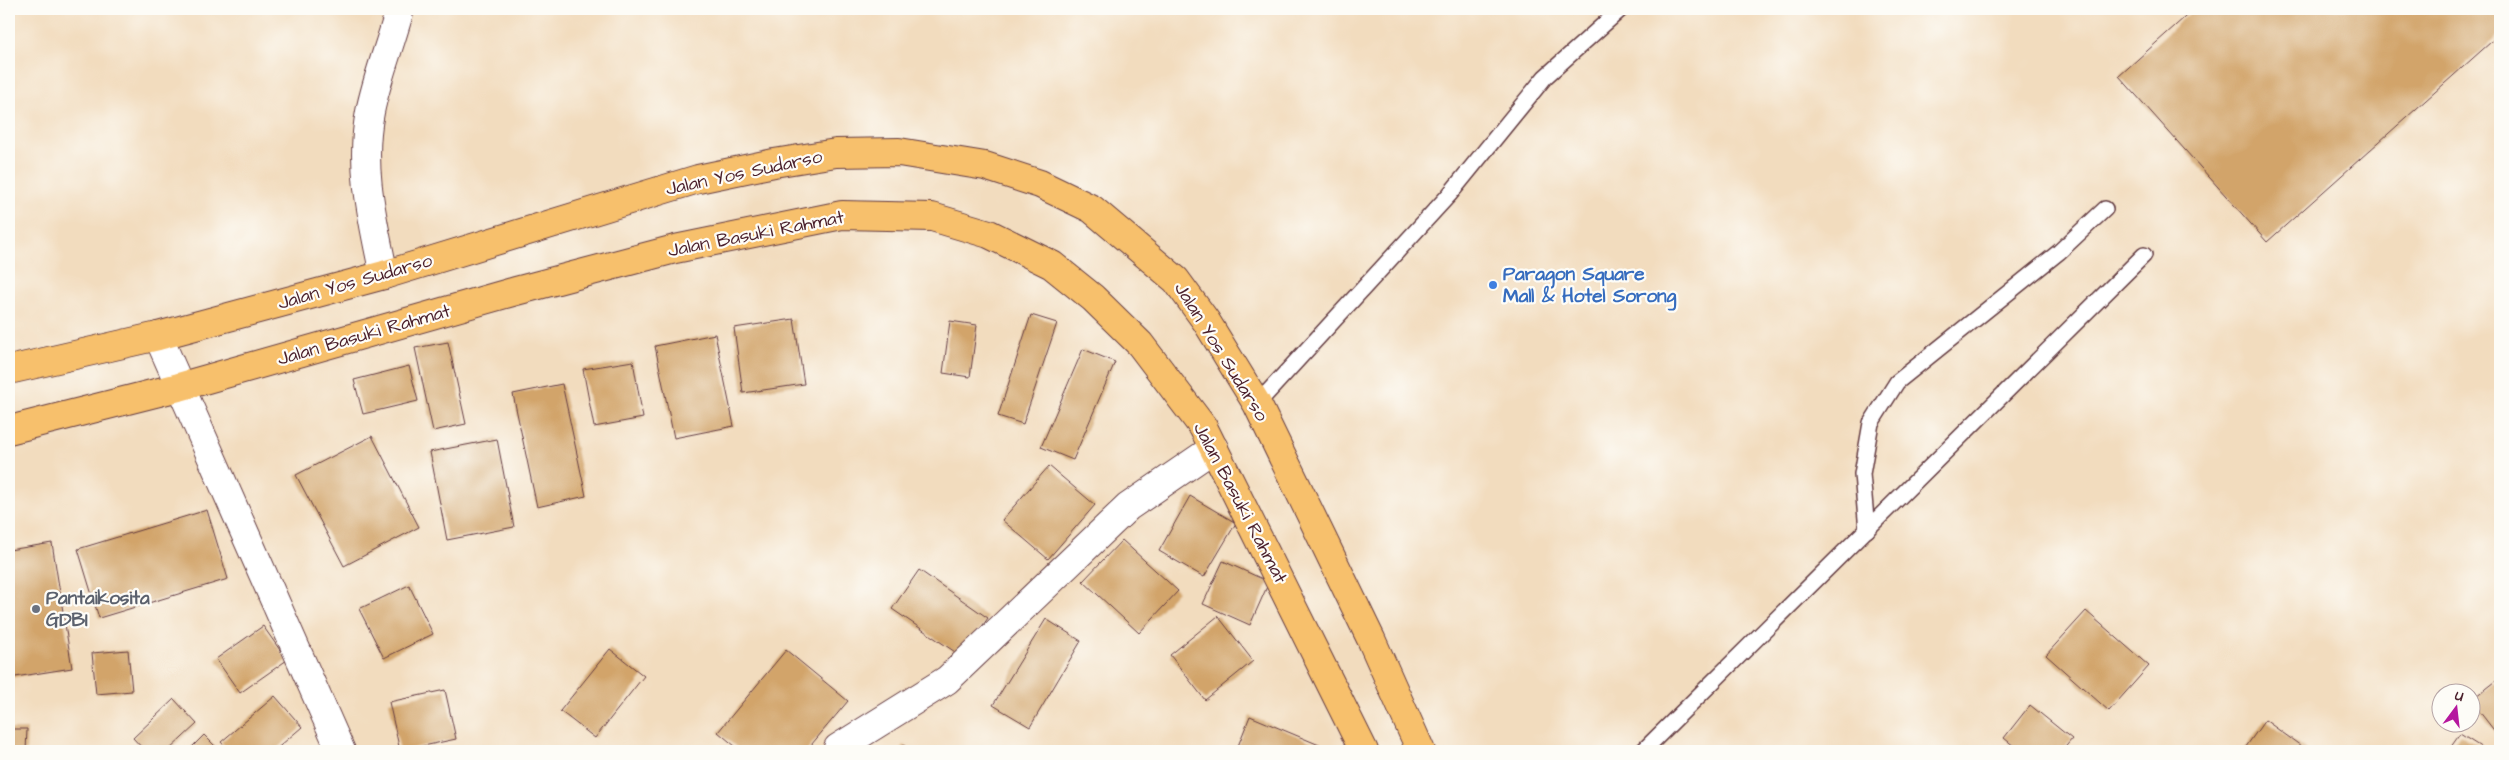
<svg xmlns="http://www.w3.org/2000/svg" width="2509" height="760" font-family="'Architects Daughter',sans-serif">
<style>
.building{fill:#d2a46a}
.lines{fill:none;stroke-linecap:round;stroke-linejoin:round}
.service-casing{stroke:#633b41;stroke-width:18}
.minor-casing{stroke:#633b41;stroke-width:30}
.trunk-casing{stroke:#633b41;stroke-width:30}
.service{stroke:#fff;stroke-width:15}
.minor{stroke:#fff;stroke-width:28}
.trunk{stroke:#f7c06c;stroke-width:28}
.shop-dot{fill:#3f7fe0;stroke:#fdfcf7;stroke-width:2}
.worship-dot{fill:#6b7280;stroke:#fdfcf7;stroke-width:2}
.labels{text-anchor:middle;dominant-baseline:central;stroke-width:4.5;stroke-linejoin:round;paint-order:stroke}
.street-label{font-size:19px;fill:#4a1f2b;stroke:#fdfcf7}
.shop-label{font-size:19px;font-weight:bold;fill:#366cbe;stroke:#fdfcf7;text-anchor:start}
.worship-label{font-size:19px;font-weight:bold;fill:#5b616d;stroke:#fdfcf7;text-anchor:start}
</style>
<rect width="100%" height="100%" fill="#fdfcf7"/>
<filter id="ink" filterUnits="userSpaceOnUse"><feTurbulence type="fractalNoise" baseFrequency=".02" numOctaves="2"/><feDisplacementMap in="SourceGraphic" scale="10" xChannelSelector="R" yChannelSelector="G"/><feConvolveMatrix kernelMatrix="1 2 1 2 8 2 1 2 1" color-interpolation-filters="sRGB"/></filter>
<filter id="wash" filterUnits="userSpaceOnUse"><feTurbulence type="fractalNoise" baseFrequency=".0096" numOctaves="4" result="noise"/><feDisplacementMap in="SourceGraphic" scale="20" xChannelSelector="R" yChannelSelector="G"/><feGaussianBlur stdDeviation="1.12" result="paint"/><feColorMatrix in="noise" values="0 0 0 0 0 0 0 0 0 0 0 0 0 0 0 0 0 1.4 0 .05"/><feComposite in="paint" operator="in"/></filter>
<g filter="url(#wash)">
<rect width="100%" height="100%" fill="#f2dcbe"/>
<g id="blocks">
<!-- building -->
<g class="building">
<polygon points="2194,9 2500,9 2500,34 2267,242 2119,76"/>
<polygon points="1031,315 1057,323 1023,424 998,416"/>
<polygon points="794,319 804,384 743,393 734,328"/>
<polygon points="950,321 977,325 970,377 943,373"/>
<polygon points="715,334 734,426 674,438 655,346"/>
<polygon points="448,342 466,424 433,431 415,348"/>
<polygon points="1083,349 1115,362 1073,460 1041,447"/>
<polygon points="633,361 643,418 594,427 583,369"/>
<polygon points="409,366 418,401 363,414 354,380"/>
<polygon points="562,384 586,496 537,507 513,394"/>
<polygon points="372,436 419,527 344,566 296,475"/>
<polygon points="497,439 514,527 447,540 430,452"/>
<polygon points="1049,466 1095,505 1048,559 1002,520"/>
<polygon points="1190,496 1236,523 1204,577 1159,551"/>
<polygon points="207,510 228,579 99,618 78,549"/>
<polygon points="1122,540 1178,591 1139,633 1083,581"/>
<polygon points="52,543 72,668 9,678 9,550"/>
<polygon points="1223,561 1269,582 1250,625 1203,604"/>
<polygon points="919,570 988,618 961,656 892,609"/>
<polygon points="409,585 433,634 384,658 359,609"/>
<polygon points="2086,611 2149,666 2109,711 2046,655"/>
<polygon points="1218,616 1253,661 1205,700 1170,655"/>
<polygon points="1046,619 1081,641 1030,727 993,705"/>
<polygon points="263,626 287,660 240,693 216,659"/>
<polygon points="610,649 644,676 595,738 560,711"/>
<polygon points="128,650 132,691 96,694 92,653"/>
<polygon points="786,650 848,701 806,751 741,751 718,732"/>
<polygon points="2500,678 2500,738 2472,702 2472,700"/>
<polygon points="445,690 456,739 400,751 389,702"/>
<polygon points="275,696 302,727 274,751 229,751 221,742"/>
<polygon points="174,699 197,724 168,751 145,751 133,738"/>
<polygon points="2030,705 2072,739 2062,751 2020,751 2004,738"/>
<polygon points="1250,716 1324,747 1322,751 1236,751"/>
<polygon points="2265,720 2308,751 2243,751"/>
<polygon points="9,729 27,729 26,751 9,751"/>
<polygon points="2460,734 2487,751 2448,751"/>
<polygon points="204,735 220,751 188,751"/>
<polygon points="903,745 913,751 899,751"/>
</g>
</g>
</g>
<g filter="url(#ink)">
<use href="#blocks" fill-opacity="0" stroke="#633b41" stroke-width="1"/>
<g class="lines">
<defs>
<g id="service">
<polyline points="1257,404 1449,195 1545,77 1621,9"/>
<polyline points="1867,530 1862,474 1871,423 1897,382 2059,252 2105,209"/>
<polyline points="1643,751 2144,255"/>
</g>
<g id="minor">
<path d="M384,275C373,221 359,167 370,112C377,77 391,43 400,9"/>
<polyline points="158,336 341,751"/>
<polyline points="838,748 947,680 1128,507 1214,448"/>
</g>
<g id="trunk">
<polyline points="9,370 158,336 384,275 698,179 774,163 836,153 899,152 985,166 1040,184 1092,209 1176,280 1206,321 1257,404 1371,639 1421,751"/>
<polyline points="9,430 179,387 516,291 675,249 842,215 932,217 989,234 1052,265 1093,298 1140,344 1203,427 1364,751"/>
</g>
</defs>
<!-- service casing -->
<use href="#service" class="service-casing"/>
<!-- minor casing -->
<use href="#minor" class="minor-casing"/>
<!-- trunk casing -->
<use href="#trunk" class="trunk-casing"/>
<!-- service -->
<use href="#service" class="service"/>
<!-- minor -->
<use href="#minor" class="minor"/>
<!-- trunk -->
<use href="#trunk" class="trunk"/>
</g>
</g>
<!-- markers -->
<circle class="shop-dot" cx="1493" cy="285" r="5"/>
<circle class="worship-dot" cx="36" cy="609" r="5"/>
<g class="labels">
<!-- street labels -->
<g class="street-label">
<text transform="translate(744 173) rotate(-12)">Jalan Yos Sudarso</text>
<text transform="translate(756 234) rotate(-11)">Jalan Basuki Rahmat</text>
<text transform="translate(355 282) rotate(-16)">Jalan Yos Sudarso</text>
<text transform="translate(364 335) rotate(-16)">Jalan Basuki Rahmat</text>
<text transform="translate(1221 352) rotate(58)">Jalan Yos Sudarso</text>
<text transform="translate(1240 503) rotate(62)">Jalan Basuki Rahmat</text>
</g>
<!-- shop labels -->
<g class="shop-label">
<text x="1503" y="274">Paragon Square<tspan x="1503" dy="22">Mall &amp; Hotel Sorong</tspan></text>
</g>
<!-- worship labels -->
<g class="worship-label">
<text x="46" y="598">Pantaikosita<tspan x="46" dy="22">GDBI</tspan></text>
</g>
</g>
<!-- margin -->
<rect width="2509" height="760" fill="none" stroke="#fdfcf7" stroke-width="30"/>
<!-- north arrow -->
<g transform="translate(2456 708) rotate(15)"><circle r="24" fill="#fdfcf7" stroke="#b5a4a5"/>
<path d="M0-4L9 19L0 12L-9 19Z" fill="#b5179e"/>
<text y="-8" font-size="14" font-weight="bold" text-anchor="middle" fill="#4a1f2b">U</text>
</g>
</svg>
